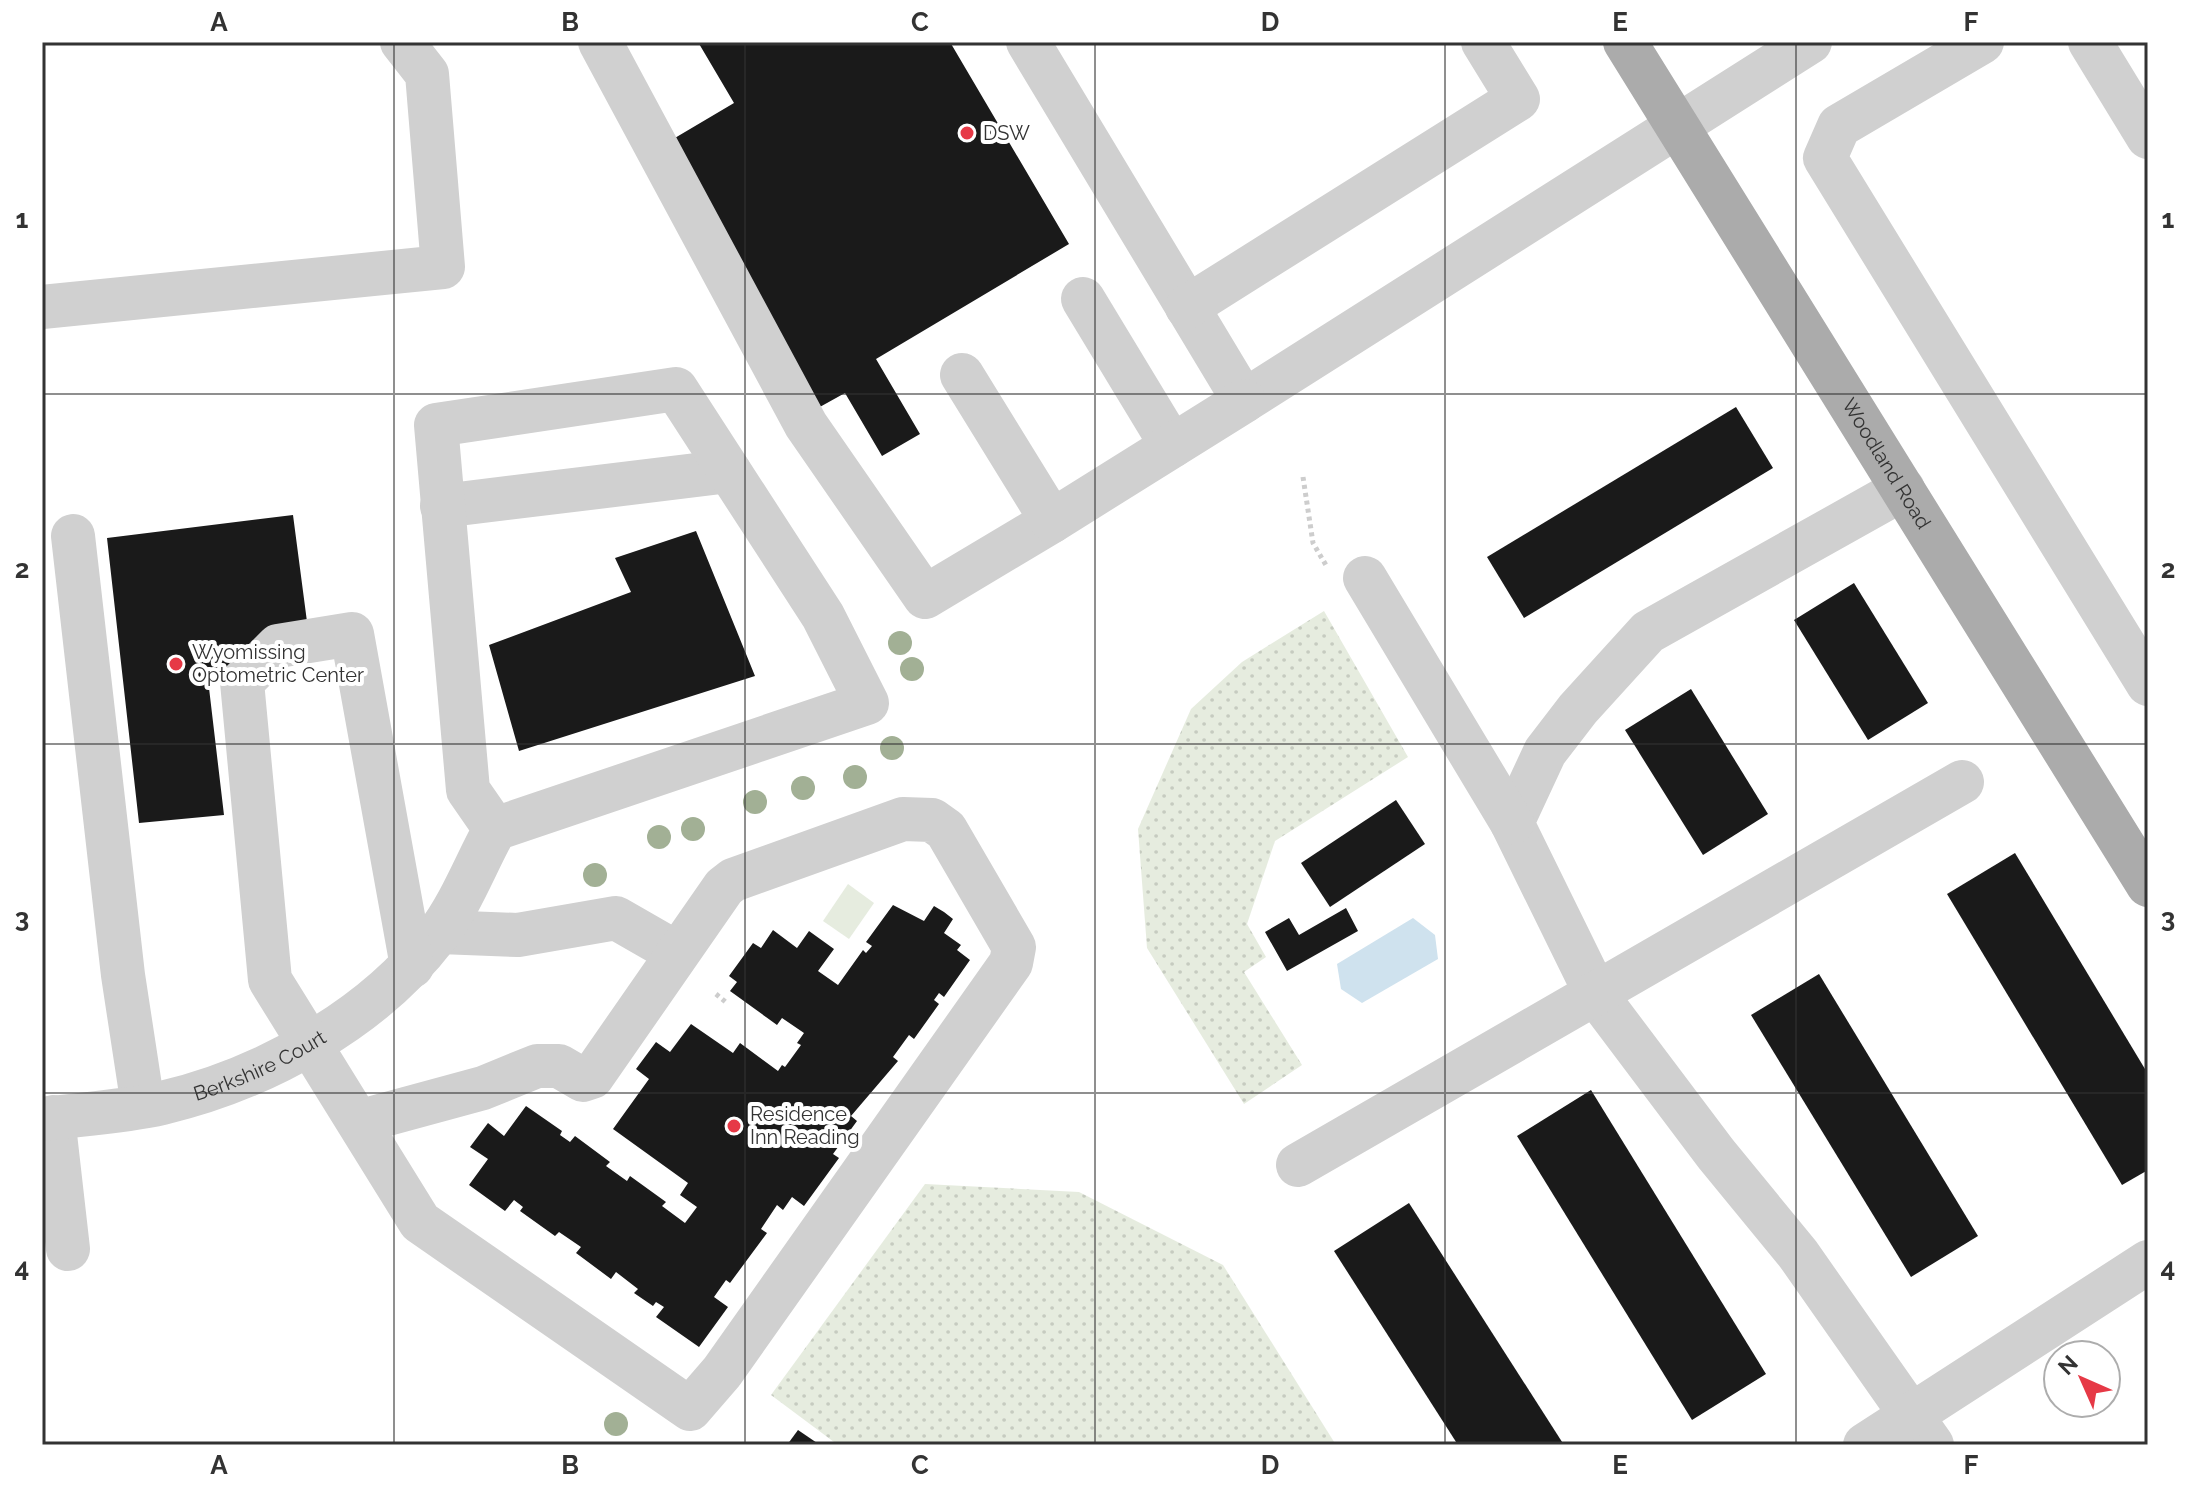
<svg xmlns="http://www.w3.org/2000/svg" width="2190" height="1487" font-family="Raleway,sans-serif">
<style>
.grass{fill:url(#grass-dots)}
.garden{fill:#e6ecdf}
.water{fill:#cfe2ee}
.building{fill:#1a1a1a}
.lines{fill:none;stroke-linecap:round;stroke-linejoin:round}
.path{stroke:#cdcdcd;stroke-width:5;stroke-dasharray:4 4;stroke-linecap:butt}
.minor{stroke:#d0d0d0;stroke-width:44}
.major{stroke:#ababab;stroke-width:44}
.tree{fill:#a2b095}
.grid{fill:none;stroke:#333;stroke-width:2;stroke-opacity:0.55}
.poi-dot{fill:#e63946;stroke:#fff;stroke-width:3}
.labels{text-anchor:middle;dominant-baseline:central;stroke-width:8;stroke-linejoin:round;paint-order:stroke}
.poi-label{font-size:20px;fill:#333;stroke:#fff;text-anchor:start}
.street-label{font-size:20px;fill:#333;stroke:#fff}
.neatline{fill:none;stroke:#333;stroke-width:3}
.grid-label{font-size:26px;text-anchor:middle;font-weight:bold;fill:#333}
</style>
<defs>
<pattern id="grass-dots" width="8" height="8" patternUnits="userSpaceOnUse" patternTransform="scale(2)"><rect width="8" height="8" fill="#e6ecdf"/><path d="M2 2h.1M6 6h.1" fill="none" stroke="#c6cbc0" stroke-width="1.8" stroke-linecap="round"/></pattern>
</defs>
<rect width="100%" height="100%" fill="#fff"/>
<!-- grass -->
<g class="grass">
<polygon points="1324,611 1408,757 1275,841 1247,924 1266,957 1244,972 1302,1065 1244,1104 1147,948 1138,829 1191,709 1242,662"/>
<polygon points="925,1184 1079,1192 1223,1265 1336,1445 838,1445 771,1395"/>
</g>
<!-- garden -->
<polygon class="garden" points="848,884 874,903 849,939 823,921"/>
<!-- water -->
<polygon class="water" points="1413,918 1435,935 1438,959 1362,1003 1341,989 1337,964"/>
<!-- building -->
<g class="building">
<polygon points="698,42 950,42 1069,244 876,359 920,434 882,456 845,393 818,408 663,145 734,103"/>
<polygon points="1736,407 1773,468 1524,618 1487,557"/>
<polygon points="293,515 309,637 253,641 209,688 224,815 139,823 107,538"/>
<polygon points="696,531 755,676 519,751 489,645 631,592 615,558"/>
<polygon points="1854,583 1928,703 1868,740 1794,620"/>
<polygon points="1691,689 1768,814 1703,855 1625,730"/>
<polygon points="1396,800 1425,844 1330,907 1301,863"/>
<polygon points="2015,853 2148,1074 2148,1170 2122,1185 1947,894"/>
<polygon points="893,905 924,921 934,906 944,912 953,919 944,933 961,945 957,950 970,960 944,997 939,993 934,1000 939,1004 914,1039 909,1035 893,1057 898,1061 851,1116 857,1121 833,1154 839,1158 804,1206 792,1197 783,1210 777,1205 761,1229 767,1233 730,1283 726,1280 714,1297 728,1307 699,1347 656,1317 664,1307 656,1302 653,1306 634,1293 638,1289 616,1272 611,1279 576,1253 581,1247 559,1232 555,1236 520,1211 523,1207 514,1200 505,1211 469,1185 488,1159 470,1147 488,1123 504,1136 526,1106 562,1131 560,1135 570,1142 575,1136 610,1162 606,1166 627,1181 630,1176 666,1202 662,1206 685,1223 697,1207 680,1195 688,1183 613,1129 649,1079 636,1069 656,1042 670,1052 691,1024 733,1053 740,1043 778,1071 782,1065 785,1067 801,1045 797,1043 804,1033 782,1018 777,1025 730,991 737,982 729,976 753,943 761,948 773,930 797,948 809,931 834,949 818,971 838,985 863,950 866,953 872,946 866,942"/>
<polygon points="1346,908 1358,931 1287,971 1265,932 1289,918 1299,935"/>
<polygon points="1819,974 1978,1236 1911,1277 1751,1015"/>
<polygon points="1591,1090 1766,1374 1692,1420 1517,1136"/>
<polygon points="1409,1203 1564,1445 1458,1445 1334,1251"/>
<polygon points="798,1430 820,1445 787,1445"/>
</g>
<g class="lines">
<!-- path -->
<g class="path">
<polyline points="1303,477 1313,543 1327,567"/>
<polyline points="716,994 728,1004"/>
</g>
<!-- minor -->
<g class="minor">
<polyline points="600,42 806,425 925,597 1052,521"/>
<polyline points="1028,42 1244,401 1810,42"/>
<polyline points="1982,42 1839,126 1825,158 2148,684"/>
<polyline points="2090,42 2148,137"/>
<polyline points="1083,299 1172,446"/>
<polyline points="42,307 443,267 427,74 402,42"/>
<polyline points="1187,307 1518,99 1483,42"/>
<polyline points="962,375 1052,521 1244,401"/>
<polyline points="1903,489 1648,632 1578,709 1545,752 1512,823 1597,996 1716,1154 1798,1254 1932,1445"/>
<polyline points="442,506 729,471"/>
<polyline points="73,536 123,975 143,1106"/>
<polyline points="1365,578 1512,823"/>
<polyline points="440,932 518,935 616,918 677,953"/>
<polyline points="53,1117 68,1249"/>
<path id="s1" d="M42,1119C82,1114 123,1112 162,1103C264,1079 373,1019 437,935C461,904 476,863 495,829L867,703L823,616L676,389L436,425L468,790L495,829"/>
<polyline points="358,1122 483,1088 537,1066 559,1066 583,1080 592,1077 724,887 733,880 903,819 932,820 946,830 1014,947 1011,963 722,1372 690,1409 420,1222 270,980 242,682 278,646 352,634 412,966"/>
<polyline points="1298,1165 1962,782"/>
<polyline points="1865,1445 2148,1262"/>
</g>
<!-- major -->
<path class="major" id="s2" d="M1625,42L2148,885"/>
</g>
<!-- trees -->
<g class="tree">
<circle cx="900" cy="643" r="12"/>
<circle cx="912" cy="669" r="12"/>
<circle cx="892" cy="748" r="12"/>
<circle cx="855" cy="777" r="12"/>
<circle cx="803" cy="788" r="12"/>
<circle cx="755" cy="802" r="12"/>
<circle cx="693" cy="829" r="12"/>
<circle cx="659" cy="837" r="12"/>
<circle cx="595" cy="875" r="12"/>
<circle cx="616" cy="1424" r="12"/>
</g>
<!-- grid -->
<path class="grid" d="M394,42V1445M745,42V1445M1095,42V1445M1445,42V1445M1796,42V1445M42,394H2148M42,744H2148M42,1093H2148"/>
<!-- markers -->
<g class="poi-dot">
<circle cx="967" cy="133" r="8"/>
<circle cx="176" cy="664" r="8"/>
<circle cx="734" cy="1126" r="8"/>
</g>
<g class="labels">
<!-- poi labels -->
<g class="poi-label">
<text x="983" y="133">DSW</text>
<text x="192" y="652">Wyomissing<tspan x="192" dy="23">Optometric Center</tspan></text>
<text x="750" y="1114">Residence<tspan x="750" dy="23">Inn Reading</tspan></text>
</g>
<!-- street labels -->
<g class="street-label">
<text stroke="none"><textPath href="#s2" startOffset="496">Woodland Road</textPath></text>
<text stroke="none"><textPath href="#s1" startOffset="226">Berkshire Court</textPath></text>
</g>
</g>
<!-- border -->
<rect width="2190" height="1487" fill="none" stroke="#ffffff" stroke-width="88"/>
<!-- north arrow -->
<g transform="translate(2082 1379) rotate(315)"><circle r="38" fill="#ffffff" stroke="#adadad" stroke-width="2"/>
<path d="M0-6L14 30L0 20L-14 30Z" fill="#e63946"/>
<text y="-12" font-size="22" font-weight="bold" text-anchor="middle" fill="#333333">N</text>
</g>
<rect x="44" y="44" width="2102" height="1399" class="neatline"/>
<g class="grid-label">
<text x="219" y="31">A</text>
<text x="570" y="31">B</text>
<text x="920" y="31">C</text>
<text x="1270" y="31">D</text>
<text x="1620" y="31">E</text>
<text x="1971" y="31">F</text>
<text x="22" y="228">1</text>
<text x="2168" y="228">1</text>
<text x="22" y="578">2</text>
<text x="2168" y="578">2</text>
<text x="22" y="927">3</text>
<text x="2168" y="927">3</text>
<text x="22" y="1277">4</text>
<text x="2168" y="1277">4</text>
<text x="219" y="1474">A</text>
<text x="570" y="1474">B</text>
<text x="920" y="1474">C</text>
<text x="1270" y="1474">D</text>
<text x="1620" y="1474">E</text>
<text x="1971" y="1474">F</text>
</g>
</svg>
